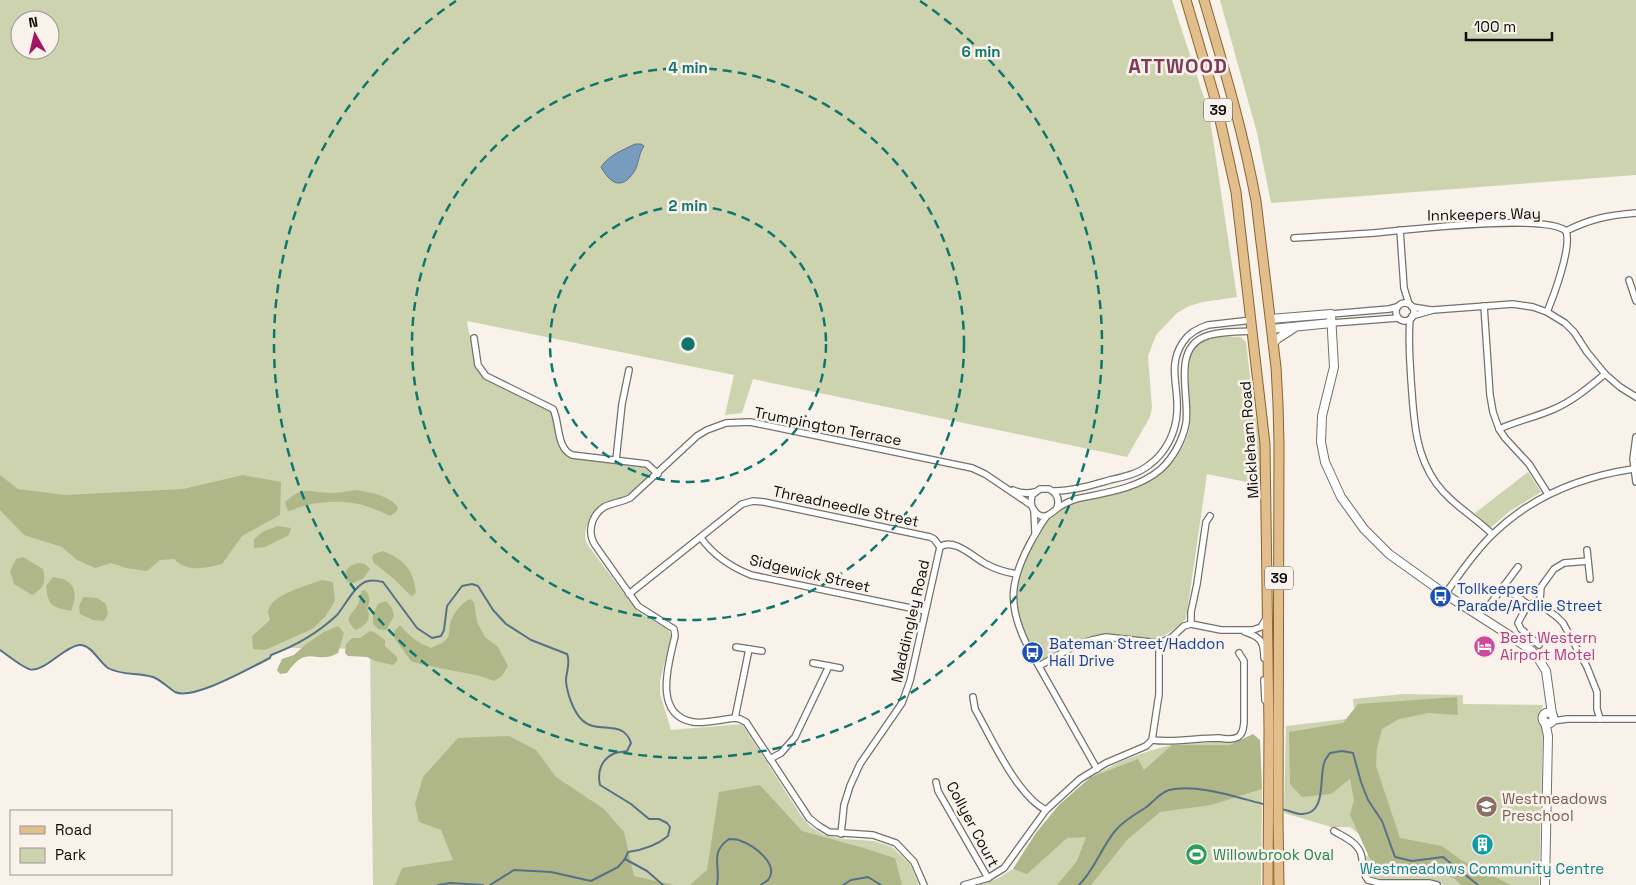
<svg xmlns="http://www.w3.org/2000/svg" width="1636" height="885" font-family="'Space Grotesk',sans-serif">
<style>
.green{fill:#cdd3ae;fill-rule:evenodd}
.forest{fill:#afb789}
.water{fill:#789cbd;stroke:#587087}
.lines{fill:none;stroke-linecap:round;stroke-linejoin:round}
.stream{stroke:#587087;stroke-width:2}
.street-casing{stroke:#757069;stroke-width:8}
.secondary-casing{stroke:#757069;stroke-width:10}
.primary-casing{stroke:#8b632d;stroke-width:11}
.street{stroke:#fff;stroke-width:5.5}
.secondary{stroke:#fff;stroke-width:8}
.primary{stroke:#e2be8c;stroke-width:9}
.ring{fill:none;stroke:#0f766e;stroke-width:2.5;stroke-dasharray:9 6}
.labels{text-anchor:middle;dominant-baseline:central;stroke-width:5;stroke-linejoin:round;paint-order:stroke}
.shield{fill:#f8f2eb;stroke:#54504d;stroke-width:1}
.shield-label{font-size:14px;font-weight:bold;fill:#0d0b09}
.street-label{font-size:15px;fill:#0d0b09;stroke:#f8f2eb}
.transit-label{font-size:15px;fill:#164399;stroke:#f8f2eb;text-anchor:start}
.hotel-label{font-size:15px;fill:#b23c85;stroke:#f8f2eb;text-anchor:start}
.education-label{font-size:15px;fill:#785e54;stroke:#f8f2eb;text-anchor:start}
.leisure-label{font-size:15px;fill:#27864d;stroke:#f8f2eb;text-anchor:start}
.culture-label{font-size:15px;fill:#0d838f;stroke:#f8f2eb}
.district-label{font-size:20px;font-weight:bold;letter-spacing:1px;fill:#7d3a59;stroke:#f8f2eb}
.centre{fill:#0f766e;stroke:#f8f2eb;stroke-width:2.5}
.ring-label{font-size:15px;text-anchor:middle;font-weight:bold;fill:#0f766e;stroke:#f8f2eb;stroke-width:5;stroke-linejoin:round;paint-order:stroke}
</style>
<rect width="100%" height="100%" fill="#f8f2eb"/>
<!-- green -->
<g class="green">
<path d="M0,0H1172L1209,113L1237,297L1203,302L1189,306L1177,313L1156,335L1148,356L1152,408L1150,417L1127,457L753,379L742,413L725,415L734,375L467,321C468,329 469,334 472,341C475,351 473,358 478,370L552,411L561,450L568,456L646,466L649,469L651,475C642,482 633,493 623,497C608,505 592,506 587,525C585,532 584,537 587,544L637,611L668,630L671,636L660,681V694L671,730L742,724L802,817L811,827L824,835L843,839L874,841L892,847L910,864L919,885H373L370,649L289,648L271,655L270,658C251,667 193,701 175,692C167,687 161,680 153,677C138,672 122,676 108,668C99,662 91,645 79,645C73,646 67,650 62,653C54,657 48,665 40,668C30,673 9,656 0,650ZM20,20H50V50H20Z"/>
<polygon points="1220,0 1636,0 1636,175 1271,203 1257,133"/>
<path d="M1213,336L1241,337L1246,342L1254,412L1261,441V485L1207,474L1186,619C1174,629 1163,640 1146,640C1133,640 1120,634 1107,634C1082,634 1061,649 1040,662C1021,629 1008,600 1024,562C1027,553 1033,546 1037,539C1040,535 1041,529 1044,525C1049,516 1063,506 1073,502C1081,499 1091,498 1099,496C1126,489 1158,480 1176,458C1183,448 1189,435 1190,423C1192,402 1182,361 1197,345C1201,340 1207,338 1213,336Z"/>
<polygon points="1528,472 1541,492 1510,511 1490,528 1475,513"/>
<path d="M1403,694L1463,695V704L1543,705L1540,716L1543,726L1539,885H1444C1428,876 1378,883 1371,876C1367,871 1367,863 1366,857L1375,849V847L1350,827H1331L1284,813L1286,726L1355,718L1353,699Z"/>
<polygon points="1232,741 1260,746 1262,789 1261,885 978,885 997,879 1013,869 1036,833 1059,805 1091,777 1119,762 1149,751 1171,745"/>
</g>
<!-- forest -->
<g class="forest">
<path d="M0,475L18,489L65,495L183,489L243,475L281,482L280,515L242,536L222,564C204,568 189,573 174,559L160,560L147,571L126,568L111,563L95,568L77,560L62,547L24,535L0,510Z"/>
<path d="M356,490C371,493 387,494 398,507L397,511L390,516C360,501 339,499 306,505C300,507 294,510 288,511L285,502C304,485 309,493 331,493C339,493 348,491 356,490Z"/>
<polygon points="278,526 291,528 289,535 265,547 254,548 254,539 264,531"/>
<path d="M383,551C404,560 413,568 416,592L413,596L410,595L393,578L374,563L372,558L374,554Z"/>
<path d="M23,557L43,569C46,582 44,588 32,595L14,584L10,571L16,559Z"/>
<path d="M358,563L365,564L370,569L363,579L350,584L345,579C345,569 348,566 358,563Z"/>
<path d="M53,577C76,580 78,592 71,611C52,607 48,606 46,586Z"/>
<path d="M322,580L333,582L335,601L325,617L312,629L265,650L253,649L252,636L270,620C269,617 268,615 268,612C269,595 309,585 322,580Z"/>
<path d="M365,590C370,596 371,601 367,608C372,620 366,625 356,630C340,616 355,614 359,602C360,598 360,595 362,591Z"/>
<polygon points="83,597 97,598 106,604 108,614 104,621 93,620 80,614 79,606"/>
<path d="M470,599L474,602L477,622L485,637L498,647L508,666L502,676L494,681L480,676L420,664L411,661L393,636L395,630L400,625C409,636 417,642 431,648C437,645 445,643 448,637C450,633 449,628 450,624C452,615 461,603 470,599Z"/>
<polygon points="386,601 392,608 394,616 386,630 378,629 373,624 373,614 378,604"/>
<path d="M338,626L344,633L338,653C316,666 308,642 287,673L280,674L277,670L282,659L294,655L306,644L324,632Z"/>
<polygon points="370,631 374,632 385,640 385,646 397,657 397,661 393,665 375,661 367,657 348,656 345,653 346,644 352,638 360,638"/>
<polygon points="1457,697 1458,715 1429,713 1399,719 1382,729 1377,748 1376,766 1400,838 1442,846 1461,860 1511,885 1461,885 1454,878 1418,870 1383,874 1370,859 1350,815 1354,800 1350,779 1331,794 1302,797 1290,784 1289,732 1343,723 1358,704"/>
<polygon points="1253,734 1260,740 1262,789 1211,805 1160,812 1127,840 1091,885 1057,885 1077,861 1086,837 1067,838 1027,874 1013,869 1036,833 1059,805 1091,777 1138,759 1144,770 1172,745 1230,745"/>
<polygon points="509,736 536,750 556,777 604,809 624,832 634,876 674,885 395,885 402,868 453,860 441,830 419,822 415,804 423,777 458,738"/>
<polygon points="760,785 802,831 860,847 895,858 902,885 690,885 707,870 719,792"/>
</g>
<!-- water -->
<path class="water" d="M635,144H641L644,146C638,155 639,164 634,172C621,191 610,183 601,167C609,155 623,150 635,144Z"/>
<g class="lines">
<!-- stream -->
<g class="stream">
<path d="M0,650C9,656 19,665 29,669C43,674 63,647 79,645C91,644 99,662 108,668C122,676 138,672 153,677C161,680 167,687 175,692C193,701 251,667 270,658L271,655C295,646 318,633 337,615C345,606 355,584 368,581C372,580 379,581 383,582L417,628L432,638L441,636L444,630L447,606L462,586L472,584L478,586L493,610L506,624L531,640L567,654C571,663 566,671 566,681C567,693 573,711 582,720C597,735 623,718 631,743L627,751C623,752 619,752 615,753C601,759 597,772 600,785L631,804L649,819H659L667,823L670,827L668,836C656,846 643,850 628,852L625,859L647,871L663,885"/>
<path d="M1281,809C1287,810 1294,813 1300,814C1327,816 1319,779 1324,763C1325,759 1328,756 1330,753L1342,751L1353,753L1361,782L1368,800L1382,821L1395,857L1412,861L1443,857L1478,885"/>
<polyline points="438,885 450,883 483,885"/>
<polyline points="490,885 514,870 551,872 591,881 618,867 625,859"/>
<path d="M717,885C721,866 709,853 729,839C733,839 738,839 741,841C754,845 780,865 768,880C766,882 763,883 761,885"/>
<polyline points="843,885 851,880 868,877 881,885"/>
<path d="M1079,885C1095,869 1101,848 1115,831C1123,821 1134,815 1145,808C1152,803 1161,792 1169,790C1198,783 1238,798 1267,805"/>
</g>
<defs>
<g id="street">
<polyline points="1400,230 1404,288 1409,304"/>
<path d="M1566,231C1590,219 1609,215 1636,213"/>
<path d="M1294,238C1320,236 1347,235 1374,233C1406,230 1545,213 1566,231"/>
<polyline points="1629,280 1636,301"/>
<circle cx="1405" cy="312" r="9"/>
<polyline points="1484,306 1490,395 1493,412 1499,429 1505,438 1529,464 1548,494"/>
<polyline points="1412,307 1431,310"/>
<path d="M1547,312C1554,295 1572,247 1566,231"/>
<polyline points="1331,314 1389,309 1397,307"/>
<polyline points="1412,316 1433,310 1513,304 1533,307 1547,312 1565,323 1574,332 1587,352 1605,374 1620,387 1636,397"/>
<path d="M1410,319C1408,340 1410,360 1411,380C1414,417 1414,452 1436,483C1451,504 1474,516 1492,534"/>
<polyline points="1332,323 1398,318"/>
<path d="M474,338L478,365L486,376L553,409C560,422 556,448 572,455L647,464L658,474"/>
<path d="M1499,429C1517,421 1536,417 1554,409C1573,401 1589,387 1605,374"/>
<polyline points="1636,437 1633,459 1636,482"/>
<polyline points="616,460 622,404 629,370"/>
<path d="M1013,490C1021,494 1027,494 1035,492"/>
<path d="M1054,491C1073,491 1092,485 1110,480C1123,477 1138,474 1149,465C1166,453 1176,432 1177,412C1179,386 1167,366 1183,342C1189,333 1198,328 1208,325L1252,320"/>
<path d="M1057,508C1060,499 1057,493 1049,489H1040L1032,495C1031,501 1030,505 1034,510C1043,523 1051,513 1059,507C1064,504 1070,501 1076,499C1104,493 1138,489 1161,469C1173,458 1183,440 1186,423C1190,397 1172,350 1204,337C1218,331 1237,332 1253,331"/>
<polyline points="1034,511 1035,532"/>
<path d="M1047,516C1041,523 1038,530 1033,538C1010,579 1006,604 1028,647L1097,769"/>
<path d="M701,538C714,556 731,567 751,575L925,611"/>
<path d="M940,547C954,537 974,558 986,564C995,569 1005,572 1016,574"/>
<polyline points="1587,550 1590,579"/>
<polyline points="1588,561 1564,563 1554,569 1541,587 1540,600 1545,608 1557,617 1563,623 1587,667 1597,692 1597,709 1600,719"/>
<polyline points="1503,587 1529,605"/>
<polyline points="629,594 742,504 753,501 764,502 930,537 934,539 940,547"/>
<path d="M1445,594C1460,574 1474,552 1493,534C1532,496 1580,477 1633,469"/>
<polyline points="1488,607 1518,567"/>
<polyline points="1191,624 1191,612 1197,584 1206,522 1210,516"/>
<path d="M1245,632C1261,637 1264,642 1264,658"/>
<path d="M1539,645L1521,629L1518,623C1524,611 1527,604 1540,600"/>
<polyline points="736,647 762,651"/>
<polyline points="813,663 840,668"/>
<polyline points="1039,666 1078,644 1092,640 1106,637 1159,643 1171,638 1184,626 1191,624 1221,630 1253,630 1261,627 1267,617"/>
<polyline points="1264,680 1265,700"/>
<path d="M973,697L975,709C991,737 1017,796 1046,810"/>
<polyline points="735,718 749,649"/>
<polyline points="1553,721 1567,719 1636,719"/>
<path d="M1152,740C1174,743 1196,738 1219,738C1225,739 1233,740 1238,737C1243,734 1243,729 1244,723V661L1239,653"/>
<polyline points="770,759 781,753 795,737 829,666"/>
<polyline points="936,782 938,791 988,878"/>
<path d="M1334,831C1344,837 1357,842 1361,854C1364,864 1361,872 1368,880"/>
<polyline points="841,834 844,805 850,786 860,764 902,703 910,681 940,547"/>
<polyline points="1368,880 1379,883 1429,883 1437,885"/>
<path d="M924,885L914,862L896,843L873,835L829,832L819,826L809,818L746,722L740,719L735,718C723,719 704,724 693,722C652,715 669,662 675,636L674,629L638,606L595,545C587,532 591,516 604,507C612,503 622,502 630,498L697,436L707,430L726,423L750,422L972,468L985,474L1031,505"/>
<polyline points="964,885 988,878 1004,868 1046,810 1080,779 1106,763 1146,746 1152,740 1159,694 1159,643"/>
</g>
<g id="secondary">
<polyline points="1270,319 1331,314 1334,367 1322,416 1321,442 1325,462 1341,497 1364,529 1389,554 1445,594 1512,637 1532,651 1538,658 1546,671 1552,714"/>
<polyline points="1271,329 1332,323"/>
<polyline points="1273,344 1277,339 1294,328"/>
<circle cx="1548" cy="718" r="5.5"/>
<polyline points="1545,885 1548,736 1545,722"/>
</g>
<g id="primary">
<polyline points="1186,0 1216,102 1236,192 1265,444 1269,730 1268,885"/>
<path d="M1204,0C1224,68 1243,131 1256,201L1276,367L1278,404L1279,444L1278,820L1279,885"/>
</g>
</defs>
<!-- street casing -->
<use href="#street" class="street-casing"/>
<!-- secondary casing -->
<use href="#secondary" class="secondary-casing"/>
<!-- primary casing -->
<use href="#primary" class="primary-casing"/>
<!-- street -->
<use href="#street" class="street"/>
<!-- secondary -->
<use href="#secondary" class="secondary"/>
<!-- primary -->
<use href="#primary" class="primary"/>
</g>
<!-- distance rings -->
<g class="ring">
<circle cx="688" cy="344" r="138"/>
<circle cx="688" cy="344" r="276"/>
<path d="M920 1A414 414 0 1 1 456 1"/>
</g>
<!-- icons -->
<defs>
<symbol id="bus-disc" viewBox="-11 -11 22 22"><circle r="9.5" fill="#1a4fb4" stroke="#f8f2eb"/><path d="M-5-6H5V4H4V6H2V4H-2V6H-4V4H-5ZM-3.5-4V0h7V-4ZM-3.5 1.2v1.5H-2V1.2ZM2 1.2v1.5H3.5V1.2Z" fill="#fff"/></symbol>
<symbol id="hotel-disc" viewBox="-11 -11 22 22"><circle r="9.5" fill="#d1479c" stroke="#f8f2eb"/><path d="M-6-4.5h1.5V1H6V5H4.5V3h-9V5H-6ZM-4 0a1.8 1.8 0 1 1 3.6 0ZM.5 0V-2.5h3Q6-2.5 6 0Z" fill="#fff"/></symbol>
<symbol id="school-disc" viewBox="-11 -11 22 22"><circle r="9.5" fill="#8d6e63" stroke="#f8f2eb"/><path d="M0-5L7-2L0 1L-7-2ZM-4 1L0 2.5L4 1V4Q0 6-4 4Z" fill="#fff"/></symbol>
<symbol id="building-disc" viewBox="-11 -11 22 22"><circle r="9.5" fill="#0f9aa8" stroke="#f8f2eb"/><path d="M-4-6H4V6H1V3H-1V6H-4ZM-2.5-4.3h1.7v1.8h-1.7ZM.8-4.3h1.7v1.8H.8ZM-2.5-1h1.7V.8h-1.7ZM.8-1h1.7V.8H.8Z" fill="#fff"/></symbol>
<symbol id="stadium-disc" viewBox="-11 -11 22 22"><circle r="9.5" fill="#2e9e5b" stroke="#f8f2eb"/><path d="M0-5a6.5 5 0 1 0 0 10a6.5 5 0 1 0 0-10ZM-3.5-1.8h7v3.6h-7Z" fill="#fff"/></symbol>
</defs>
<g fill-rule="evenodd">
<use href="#bus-disc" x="1428" y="584" width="25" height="25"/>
<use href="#hotel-disc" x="1472" y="634" width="25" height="25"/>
<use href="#bus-disc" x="1020" y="640" width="25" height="25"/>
<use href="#school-disc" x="1474" y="794" width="25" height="25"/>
<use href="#building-disc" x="1470" y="832" width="25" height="25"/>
<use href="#stadium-disc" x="1184" y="842" width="25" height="25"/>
</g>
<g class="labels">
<!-- shield labels -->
<g class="shield">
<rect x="1204" y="98.5" width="28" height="23" rx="4"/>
<rect x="1265" y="566.5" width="28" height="23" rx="4"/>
</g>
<g class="shield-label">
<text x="1218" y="110">39</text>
<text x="1279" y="578">39</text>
</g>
<!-- street labels -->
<g class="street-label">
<text transform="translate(1484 214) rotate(-1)">Innkeepers Way</text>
<text transform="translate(828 426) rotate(11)">Trumpington Terrace</text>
<text transform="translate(1249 440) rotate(-94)">Mickleham Road</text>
<text transform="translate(846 506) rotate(12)">Threadneedle Street</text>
<text transform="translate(810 573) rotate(13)">Sidgewick Street</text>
<text transform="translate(910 621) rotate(-77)">Maddingley Road</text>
<text transform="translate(973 824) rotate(62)">Collyer Court</text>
</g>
<!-- transit labels -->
<g class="transit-label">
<text x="1457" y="588">Tollkeepers<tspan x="1457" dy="17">Parade/Ardlie Street</tspan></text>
<text x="1049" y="643">Bateman Street/Haddon<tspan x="1049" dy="17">Hall Drive</tspan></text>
</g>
<!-- hotel labels -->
<g class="hotel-label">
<text x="1500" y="637">Best Western<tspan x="1500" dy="17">Airport Motel</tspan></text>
</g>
<!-- education labels -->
<g class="education-label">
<text x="1502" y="798">Westmeadows<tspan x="1502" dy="17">Preschool</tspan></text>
</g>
<!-- leisure labels -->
<g class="leisure-label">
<text x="1213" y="854">Willowbrook Oval</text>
</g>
<!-- culture labels -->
<g class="culture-label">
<text x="1482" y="868">Westmeadows Community Centre</text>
</g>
<!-- district labels -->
<g class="district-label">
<text x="1178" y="66">ATTWOOD</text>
</g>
</g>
<circle cx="688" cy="344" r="8" class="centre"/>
<g class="ring-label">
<text x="981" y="57">6 min</text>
<text x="688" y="73">4 min</text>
<text x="688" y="211">2 min</text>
</g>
<!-- legend -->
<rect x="10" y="810" width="162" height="65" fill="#f8f2eb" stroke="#9a9691"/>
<rect x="20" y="826" width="25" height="8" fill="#e2be8c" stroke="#9a9691"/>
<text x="55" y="835" font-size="15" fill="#0d0b09">Road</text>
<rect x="20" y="848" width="25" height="15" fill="#cdd3ae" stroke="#9a9691"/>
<text x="55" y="860" font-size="15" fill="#0d0b09">Park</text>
<!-- north arrow -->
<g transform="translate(35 35) rotate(352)"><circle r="24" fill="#f8f2eb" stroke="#9a9691"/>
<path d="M0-4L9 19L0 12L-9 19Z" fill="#a01765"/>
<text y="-8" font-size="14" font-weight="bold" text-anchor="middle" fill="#0d0b09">N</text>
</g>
<!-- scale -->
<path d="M1466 32v8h86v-8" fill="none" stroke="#0d0b09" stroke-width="2.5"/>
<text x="1474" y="32" font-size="15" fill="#0d0b09" stroke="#f8f2eb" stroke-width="4" paint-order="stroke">100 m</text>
</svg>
